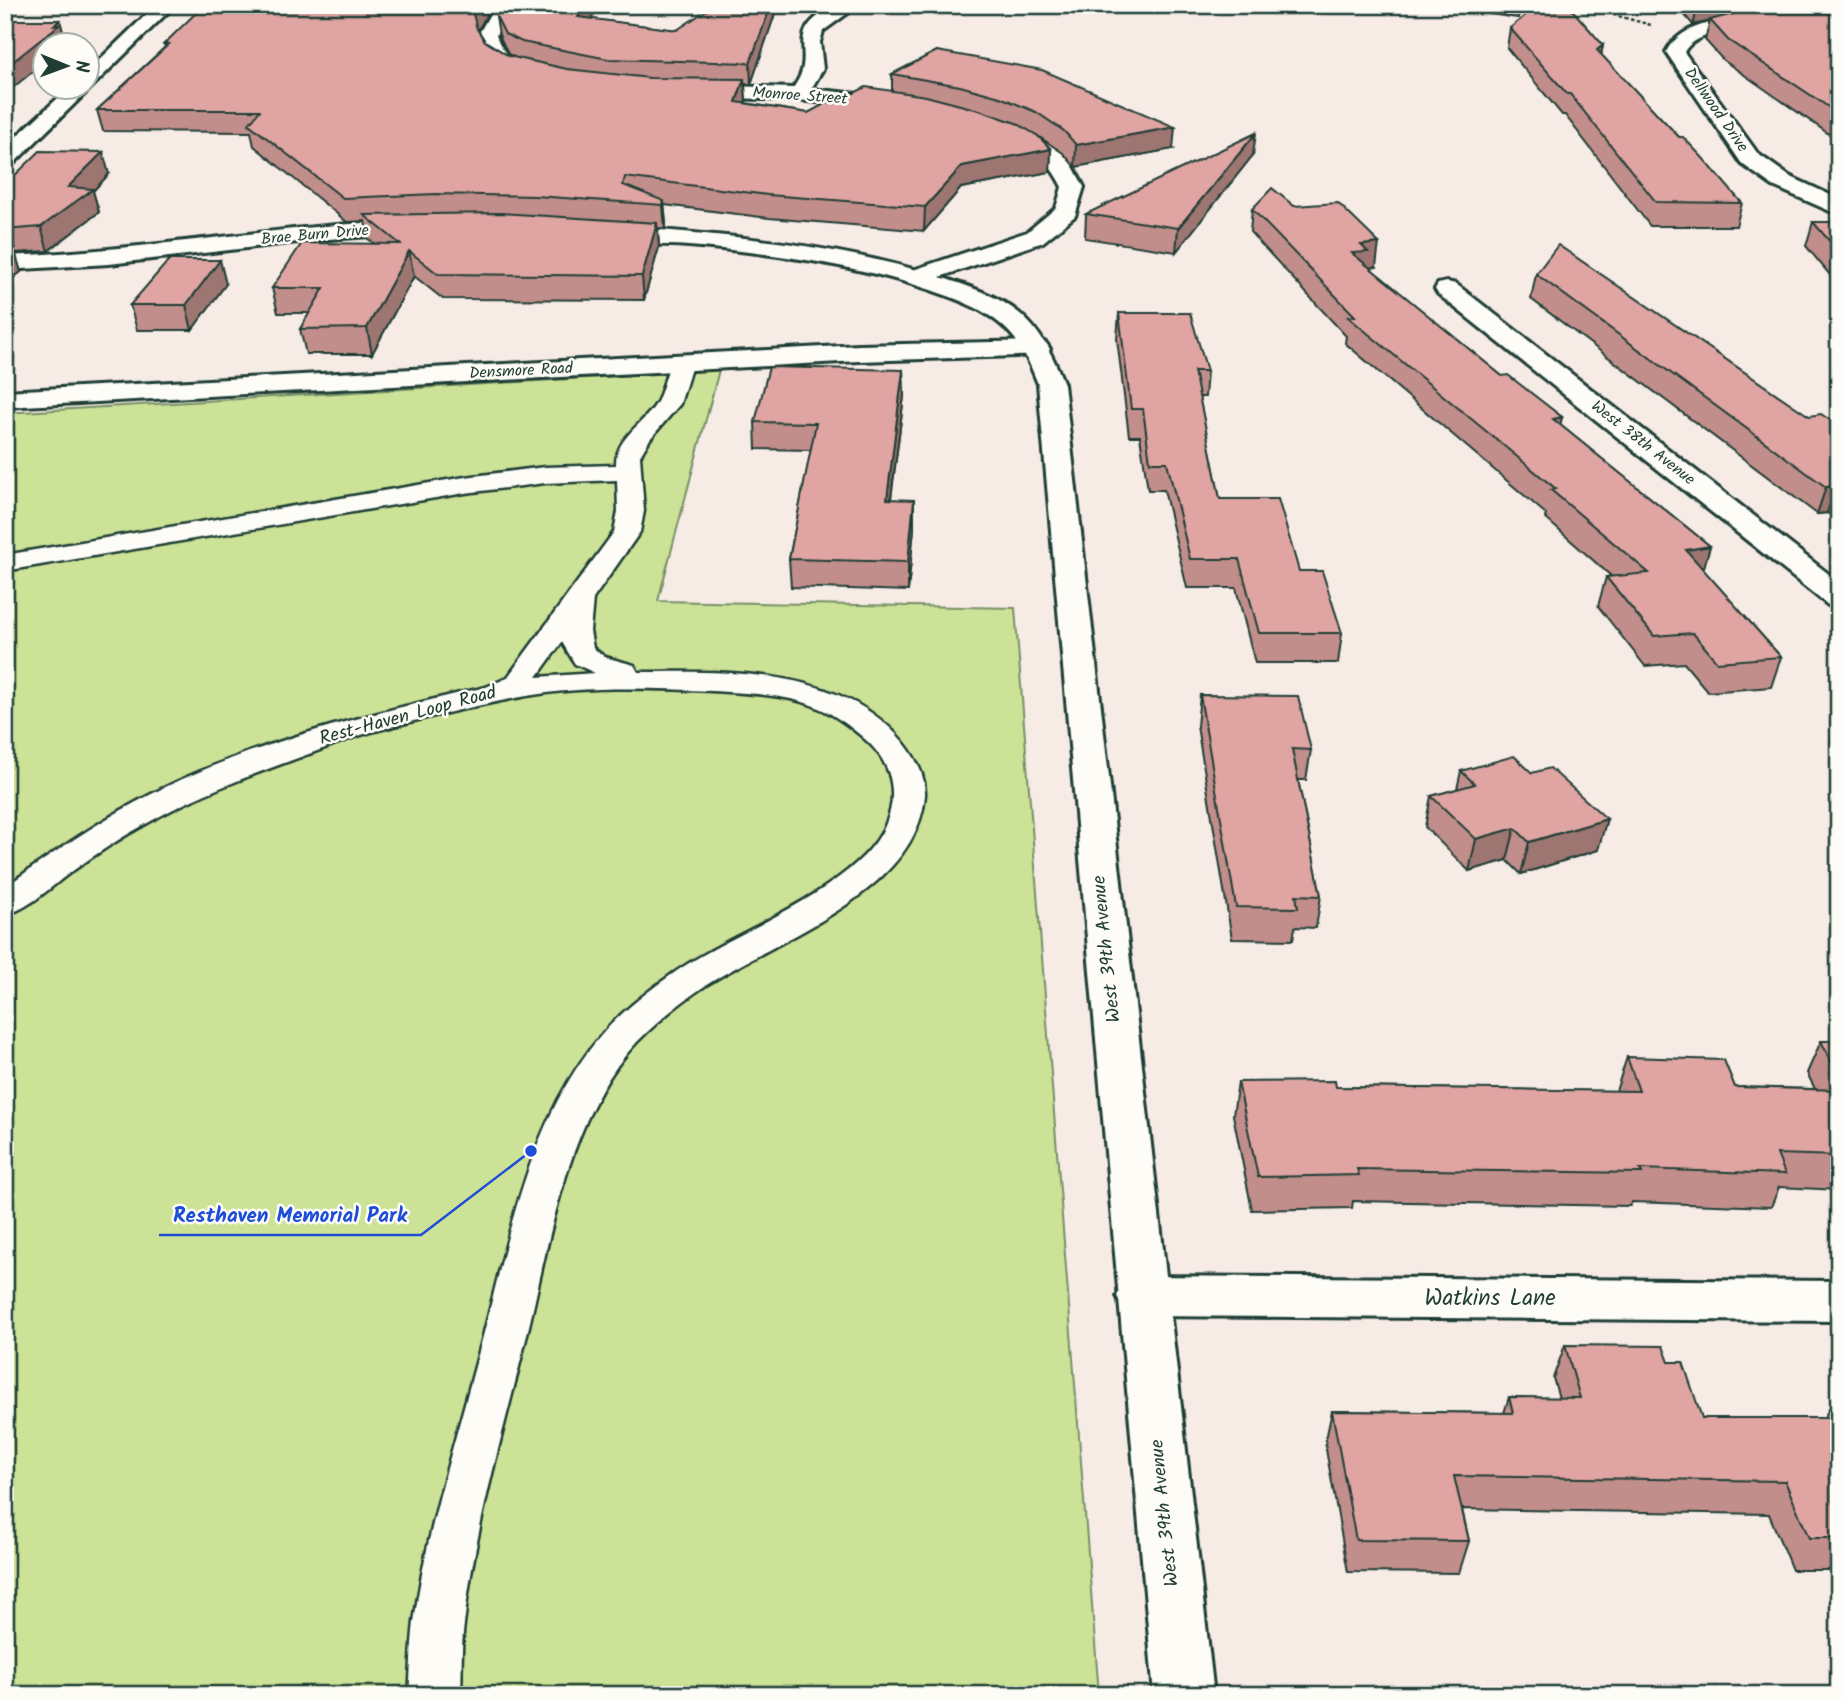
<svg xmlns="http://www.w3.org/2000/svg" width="1844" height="1700" font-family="Kalam,sans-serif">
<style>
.green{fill:#cce297;stroke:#769066;stroke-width:2}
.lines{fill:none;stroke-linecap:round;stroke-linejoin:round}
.lane-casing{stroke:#1f3d34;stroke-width:5}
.street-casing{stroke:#1f3d34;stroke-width:6}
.secondary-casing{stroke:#1f3d34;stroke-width:6}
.path{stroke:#1f3d34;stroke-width:2.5;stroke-dasharray:3.5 2.5;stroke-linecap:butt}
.lane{fill:#fdfcf7;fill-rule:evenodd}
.street{fill:#fdfcf7;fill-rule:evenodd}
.secondary{fill:#fdfcf7;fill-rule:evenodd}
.wall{fill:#c18e8b;stroke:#1f3d34;stroke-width:2}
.shaded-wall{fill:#9d7471;stroke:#1f3d34;stroke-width:2}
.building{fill:#e0a5a2;stroke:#1f3d34;stroke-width:2}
.labels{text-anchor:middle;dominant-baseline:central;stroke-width:5;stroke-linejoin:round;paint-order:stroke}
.far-street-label{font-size:16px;fill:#1f3d34;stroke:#fdfcf7}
.street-label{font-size:19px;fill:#1f3d34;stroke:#fdfcf7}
.near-street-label{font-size:23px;fill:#1f3d34;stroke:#fdfcf7}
.leader{fill:none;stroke:#1d4ed8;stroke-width:2.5}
.callout-dot{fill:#1d4ed8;stroke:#fdfcf7;stroke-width:2.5}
.callout-label{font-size:21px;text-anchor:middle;font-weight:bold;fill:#1d4ed8;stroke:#fdfcf7;stroke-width:5;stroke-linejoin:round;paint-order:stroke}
</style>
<rect width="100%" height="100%" fill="#f7ebe6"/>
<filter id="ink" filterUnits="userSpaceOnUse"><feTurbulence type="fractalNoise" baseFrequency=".0143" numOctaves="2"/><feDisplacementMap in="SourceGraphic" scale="14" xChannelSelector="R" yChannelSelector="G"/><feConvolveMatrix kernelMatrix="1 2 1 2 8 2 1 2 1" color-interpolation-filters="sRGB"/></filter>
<g filter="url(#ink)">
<!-- green -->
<polygon class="green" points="719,370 658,601 1015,608 1099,1695 5,1695 5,413"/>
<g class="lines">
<defs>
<path id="lane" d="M682,355L690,357L693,362L680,404L650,439L640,456L644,511L640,532L593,599L590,631L593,648L605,657L634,665L638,672C727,671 842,667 904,743C915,757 926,776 925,795C917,893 779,938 708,984C683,1000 658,1021 637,1042C567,1115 549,1245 526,1339C503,1433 475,1527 464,1624C461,1647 462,1671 461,1695H409C411,1671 411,1646 414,1622C426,1533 454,1446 477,1359C510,1238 531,1089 633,1004C657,984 682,966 710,951C760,923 862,880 885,826C899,794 892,764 867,741C848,724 830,711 806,703C776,694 744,693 713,691C649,688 580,685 516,698C469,707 421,719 375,731C351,737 329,747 306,755C251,775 195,795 144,825C120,838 96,854 74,870C52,885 31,908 5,915V887C43,860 80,834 120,811C233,746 361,716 486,687L507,678L614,532L618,511L617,480L545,483L465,493L5,571V555L465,477L545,467L616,465C615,436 647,423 658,400C663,388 666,374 671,362L674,357ZM562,642L575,664L595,673L537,677Z"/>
<g id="street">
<polygon points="156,5 175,5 13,164 5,165 5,147 69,88 88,88 88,71"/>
<path d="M495,5H513L496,35C505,63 525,56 540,73L537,77C511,83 485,57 478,35Z"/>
<path d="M836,5H859L823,31L820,42L823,69L811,89L895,98L902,100L905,104L902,108L895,110L798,100L693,97L683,91L693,85L793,88C821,51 778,35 836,5Z"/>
<path d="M1759,18L1839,20V30C1805,30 1702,18 1684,52L1758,154L1789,176L1839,199V215L1773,186L1742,164L1666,52C1683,20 1727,20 1759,18Z"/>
<path d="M1004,125L1035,135L1067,155L1084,187L1075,216L1043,242L925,282L916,284L907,282L904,277L907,272L1027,232L1056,208L1062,187C1052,167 1040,152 1019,143C1010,139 1000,139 994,131L997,127Z"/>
<polygon points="1447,282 1456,284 1839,582 1839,608 1828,605 1438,294 1435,289 1438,284"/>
<polygon points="1037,341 1046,343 1050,349 1046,355 859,361 5,407 5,391 859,345"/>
<polygon points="1142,1276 1839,1281 1839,1321 1142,1316 1124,1310 1117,1296 1124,1282"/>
</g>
<g id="secondary">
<path d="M418,220L426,222L429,227L426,232L315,240L109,264L5,270V256C144,251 280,225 418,220Z"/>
<path d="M607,226C715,234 822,242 927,273C958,283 993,292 1019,313C1041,331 1054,358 1064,384L1214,1695H1154L1038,384C1030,364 1022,344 1006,329C986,309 957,299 931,290C852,264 771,253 689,246C660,244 628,245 599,238L595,233L599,228Z"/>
</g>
</defs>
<!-- lane casing -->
<use href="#lane" class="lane-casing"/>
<!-- street casing -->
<use href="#street" class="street-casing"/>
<!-- secondary casing -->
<use href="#secondary" class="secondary-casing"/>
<!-- path -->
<polyline class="path" points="1578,5 1651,25"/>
<!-- lane -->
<use href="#lane" class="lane"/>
<!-- street -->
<use href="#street" class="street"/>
<!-- secondary -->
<use href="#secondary" class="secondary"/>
</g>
<!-- wall -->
<g class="wall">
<polygon points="778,5 751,84 745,84 746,100 745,103 808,113 834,103 892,91 892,74 937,51 1173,149 1075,167 1063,153 1035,134 1051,149 1050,172 961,188 924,231 769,218 664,205 666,224 665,229 658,228 659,247 644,300 443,299 414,276 372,354 306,354 300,329 310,313 278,313 272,288 374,243 368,239 365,221 347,222 254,146 251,132 103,131 97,110 165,47 164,44 478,30 485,41 509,56 514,57 508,54 499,35 496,16 597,10 591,19 677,30"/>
<polygon points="1462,5 1520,5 1518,18 1469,11"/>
<polygon points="1676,5 1839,5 1839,141 1723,60 1705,40 1710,21 1693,25"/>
<polygon points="1510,28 1603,45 1601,55 1742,203 1736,226 1650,226 1565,115 1562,115 1507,48"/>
<polygon points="1253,155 1176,252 1085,238 1086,214"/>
<polygon points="109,174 93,191 99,212 48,251 15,253 21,272 5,284 5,185"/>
<polygon points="1294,206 1376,267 1369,268 1502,376 1562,417 1560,425 1710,546 1703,570 1781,657 1771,687 1708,692 1684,663 1645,666 1598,606 1606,577 1611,576 1545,518 1546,514 1345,343 1346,336 1250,232 1252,209"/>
<polygon points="1813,222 1839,222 1839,286 1806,246"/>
<polygon points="1536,274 1809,416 1839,426 1839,521 1827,513 1817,514 1531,299"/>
<polygon points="226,284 192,330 137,330 130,305"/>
<polygon points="1119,313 1207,371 1205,397 1199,397 1220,499 1299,571 1342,633 1338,663 1255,663 1236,588 1187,588 1164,490 1148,490 1140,436 1129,436 1117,339"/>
<polygon points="903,370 904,396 891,499 914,528 908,591 791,587 789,559 811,450 756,449 755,422"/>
<polygon points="1200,695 1311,750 1306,780 1298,780 1321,896 1316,928 1295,927 1293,940 1232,939 1197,726"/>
<polygon points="1839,719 1839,754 1831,741"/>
<polygon points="1461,771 1532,773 1598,850 1521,874 1507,860 1469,871 1425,827 1431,796 1457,789"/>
<polygon points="1821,1041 1839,1041 1839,1190 1779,1187 1771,1207 1632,1202 1630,1206 1353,1201 1352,1208 1252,1210 1233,1115 1238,1082 1336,1087 1616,1091 1627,1057 1735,1087 1815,1089 1807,1073"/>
<polygon points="1565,1345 1669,1362 1702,1418 1824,1418 1835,1398 1839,1398 1839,1570 1792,1570 1769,1514 1462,1509 1469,1541 1459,1573 1348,1572 1325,1444 1332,1411 1504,1413 1509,1397 1559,1398 1553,1378"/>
</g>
<!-- shaded-wall -->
<g class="shaded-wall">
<polygon points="478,5 492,5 476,34 473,14"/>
<polygon points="586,5 599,5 581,37 578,17"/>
<polygon points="771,5 778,5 751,84 750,63"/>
<polygon points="1700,5 1762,5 1759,15 1720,19 1693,25 1698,6"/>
<polygon points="60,20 65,39 63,41 64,45 46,46 46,61 5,94 5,68"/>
<polygon points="1603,45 1599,66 1597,50"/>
<polygon points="744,79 746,100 738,124 736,102"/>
<polygon points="1175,127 1173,149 1075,167 1076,145"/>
<polygon points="1256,133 1253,155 1176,252 1178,228"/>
<polygon points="1051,149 1050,172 961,188 924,231 925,207 962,166"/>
<polygon points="103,152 109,174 93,191 99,212 48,251 41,227 68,187"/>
<polygon points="664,201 666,224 665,229 663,205"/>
<polygon points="657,223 659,247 644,300 642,276"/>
<polygon points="1379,243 1376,267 1366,268 1352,253 1361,245"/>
<polygon points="14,248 21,272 5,284 5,254"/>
<polygon points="409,251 414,276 372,354 367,328"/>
<polygon points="220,260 226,284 192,330 186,305"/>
<polygon points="903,370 904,396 887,527 887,499"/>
<polygon points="1562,417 1556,444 1553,419"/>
<polygon points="1837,485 1827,513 1817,514 1826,487"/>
<polygon points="914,500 914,528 908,591 908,562"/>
<polygon points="1710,546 1702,574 1686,550"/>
<polygon points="1607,819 1598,850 1521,874 1529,842"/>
<polygon points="1515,828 1507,860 1469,871 1476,839"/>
</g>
<!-- building -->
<g class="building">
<polygon points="204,5 478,5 473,14 477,29 485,41 509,56 567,69 650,78 744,79 736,102 808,113 828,102 834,103 866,87 926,96 979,110 1016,123 1038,136 1051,149 962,166 925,207 768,195 625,177 623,185 664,201 663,205 536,196 436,194 343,198 249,124 260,110 97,110 169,44 164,44"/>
<polygon points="502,5 586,5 578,17 677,30 714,5 771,5 750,63 608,59 522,42 505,34 496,16"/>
<polygon points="1538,5 1568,5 1603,45 1597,50 1679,137 1683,137 1702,157 1742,203 1656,202 1570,94 1567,94 1510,28"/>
<polygon points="1761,11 1839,13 1839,114 1728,40 1710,20 1737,13"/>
<polygon points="5,20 60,20 54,25 59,25 5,68"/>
<polygon points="937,51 1042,70 1175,127 1076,145 1064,131 1036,112 1000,97 960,86 892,74"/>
<polygon points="1256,133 1178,228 1086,214"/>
<polygon points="40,151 103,152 68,187 93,189 41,227 5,230 5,185"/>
<polygon points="1272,188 1294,206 1338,203 1379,243 1361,245 1368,252 1352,253 1502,376 1508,375 1562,417 1553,419 1710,546 1686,550 1781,657 1717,662 1693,633 1654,636 1606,577 1649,573 1551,490 1556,489 1348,317 1355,316 1252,209"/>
<polygon points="500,213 657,223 642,276 438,274 409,251 367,328 300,329 324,288 272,288 302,243 400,244 364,215"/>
<polygon points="1813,222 1839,222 1839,252"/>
<polygon points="1558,245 1809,416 1821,414 1839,426 1839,486 1837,485 1826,487 1536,274"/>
<polygon points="5,248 14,248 5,254"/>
<polygon points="169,260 220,260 186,305 130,305"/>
<polygon points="1119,313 1190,313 1207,371 1194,371 1220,499 1278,499 1299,571 1322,571 1342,633 1259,633 1239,559 1190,559 1167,462 1150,462 1143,409 1131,409"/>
<polygon points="769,367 903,370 887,499 914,500 908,562 789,559 816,423 755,422"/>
<polygon points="1200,695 1298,696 1311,750 1292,749 1321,896 1296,895 1298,908 1236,907"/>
<polygon points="1514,756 1532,773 1550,768 1607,819 1529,842 1515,828 1476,839 1431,796 1475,784 1461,771"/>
<polygon points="1821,1041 1839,1041 1839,1077"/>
<polygon points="1627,1057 1724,1060 1735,1087 1839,1090 1839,1156 1777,1154 1785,1174 1640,1169 1642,1173 1357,1169 1359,1175 1258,1177 1238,1082 1335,1081 1336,1087 1639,1091"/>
<polygon points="1565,1345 1663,1346 1669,1362 1683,1362 1702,1418 1839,1418 1839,1538 1809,1538 1785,1481 1454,1476 1469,1541 1356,1540 1332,1411 1513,1413 1509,1397 1580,1398"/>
<polygon points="1835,1398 1839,1398 1839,1408"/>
</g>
</g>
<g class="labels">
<!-- far-street labels -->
<g class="far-street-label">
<text transform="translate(800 96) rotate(4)">Monroe Street</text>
<text transform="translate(1716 110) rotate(55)">Dellwood Drive</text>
<text transform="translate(315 235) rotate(-5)">Brae Burn Drive</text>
<text transform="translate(521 371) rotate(-3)">Densmore Road</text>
<text transform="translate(1643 443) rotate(38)">West 38th Avenue</text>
</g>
<!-- street labels -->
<g class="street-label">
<text transform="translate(408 716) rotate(-15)">Rest-Haven Loop Road</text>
<text transform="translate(1107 949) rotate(-96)">West 39th Avenue</text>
<text transform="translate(1165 1513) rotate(-96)">West 39th Avenue</text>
</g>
<!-- near-street labels -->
<g class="near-street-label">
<text x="1490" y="1299">Watkins Lane</text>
</g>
</g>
<!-- callouts -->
<path class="leader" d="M531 1151L421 1235H159"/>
<circle class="callout-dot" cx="531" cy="1151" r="7"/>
<g class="callout-label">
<text x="290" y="1222">Resthaven Memorial Park</text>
</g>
<!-- margin -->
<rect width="1844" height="1700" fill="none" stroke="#fdfcf7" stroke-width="28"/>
<rect x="14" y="14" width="1816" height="1672" fill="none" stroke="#1f3d34" stroke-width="2.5" filter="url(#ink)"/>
<!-- north arrow -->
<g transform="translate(66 66) rotate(91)"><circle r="33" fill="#fdfcf7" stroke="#a4b0a9" stroke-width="2"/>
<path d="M0-5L12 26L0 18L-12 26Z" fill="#1f3d34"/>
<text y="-10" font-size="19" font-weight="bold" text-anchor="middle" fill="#1f3d34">N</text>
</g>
</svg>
